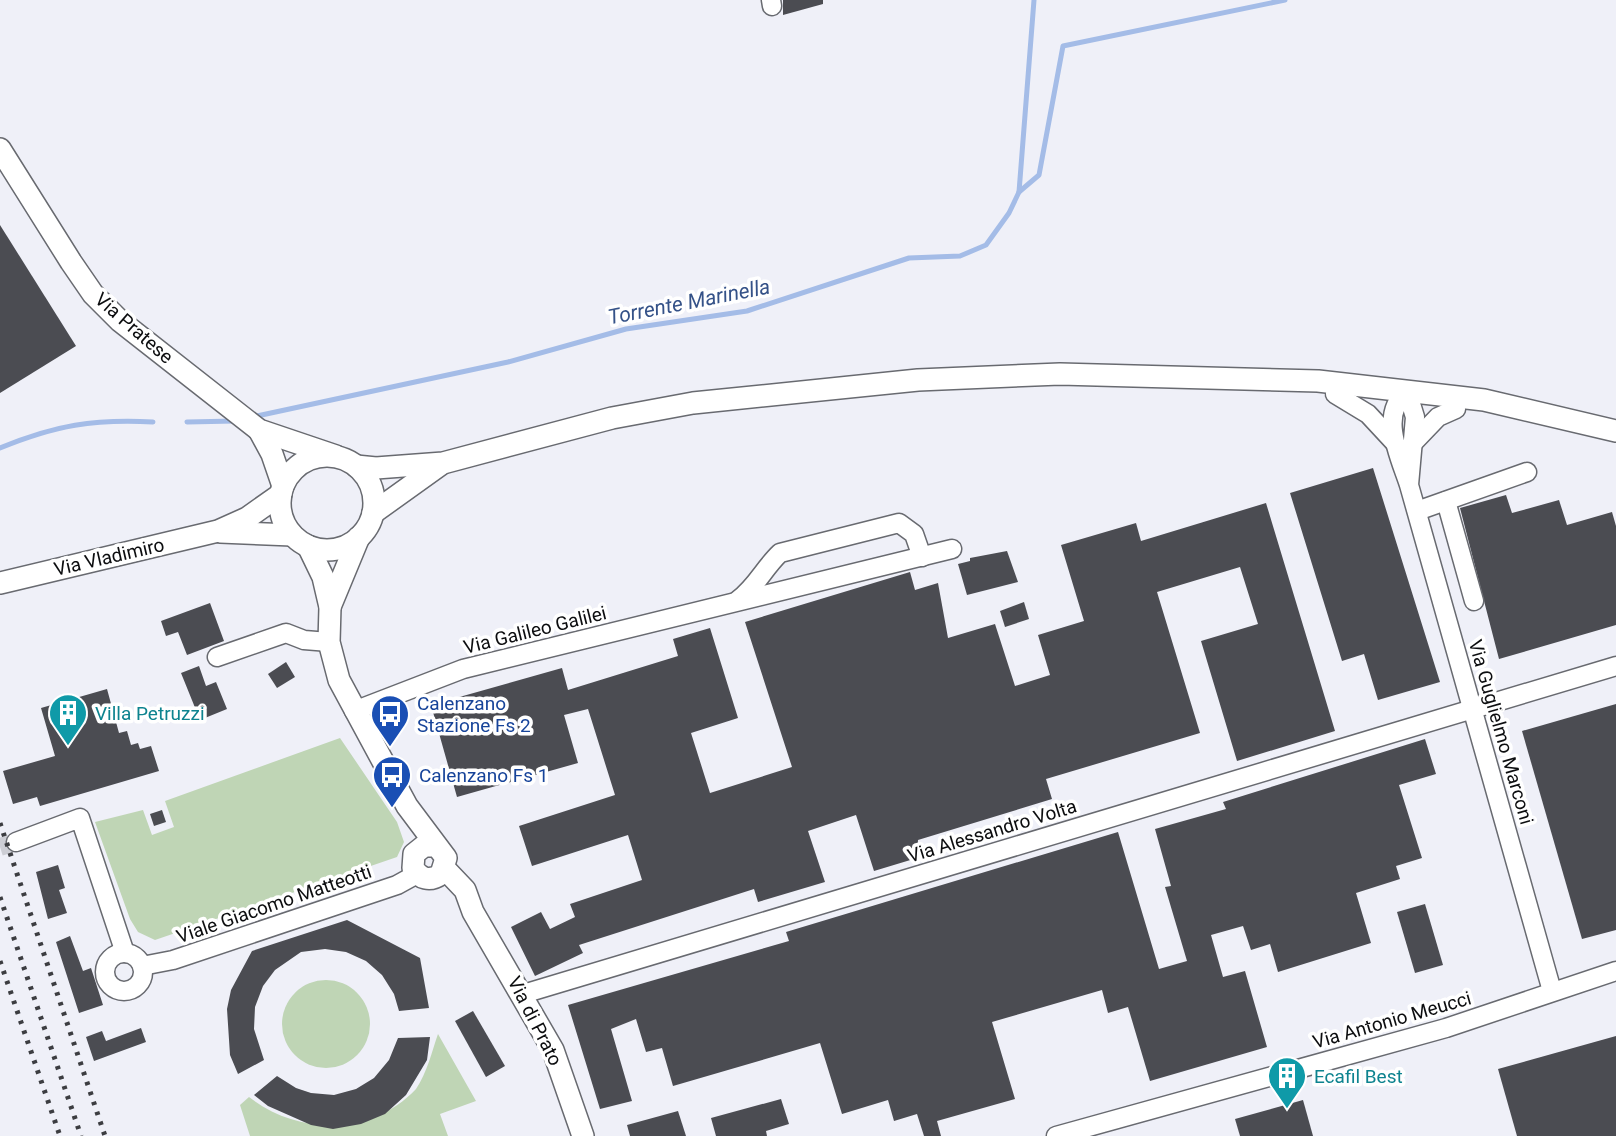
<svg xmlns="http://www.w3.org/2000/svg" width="1616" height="1136" font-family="Roboto,sans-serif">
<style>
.green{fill:#bfd5b5}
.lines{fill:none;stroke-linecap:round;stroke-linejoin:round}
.stream{stroke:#a4bce7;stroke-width:5}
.building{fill:#4b4c52}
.minor-tunnel{stroke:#cdced5;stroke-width:18;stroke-dasharray:18 9;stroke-linecap:butt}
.minor-casing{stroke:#686a70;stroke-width:21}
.major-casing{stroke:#686a70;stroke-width:24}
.minor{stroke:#fff;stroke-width:18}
.major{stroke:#fff;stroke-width:21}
.rail{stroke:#3c3d41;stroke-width:5;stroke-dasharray:3.5 7;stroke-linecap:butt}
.labels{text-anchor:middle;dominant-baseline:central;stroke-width:7;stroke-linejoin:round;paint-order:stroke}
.street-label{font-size:19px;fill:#0c0d0f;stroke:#fff}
.transit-label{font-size:19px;fill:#164399;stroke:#fff;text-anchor:start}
.culture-label{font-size:19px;fill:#0d838f;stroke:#fff;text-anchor:start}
.water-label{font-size:21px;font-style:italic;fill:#355288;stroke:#fff}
</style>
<rect width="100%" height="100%" fill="#eff0f8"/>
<!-- green -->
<g class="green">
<polygon points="340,738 397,822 404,842 397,857 155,940 138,932 130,919 95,822 143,810 152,835 174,827 165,801"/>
<circle cx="326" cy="1024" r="44"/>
<path d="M438,1034L476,1101L440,1114L448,1136H250L240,1105L249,1097C299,1136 372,1136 416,1089C427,1073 432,1051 438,1034Z"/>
</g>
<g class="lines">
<!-- stream -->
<g class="stream">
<polyline points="1019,192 1039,175 1063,46 1285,0"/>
<polyline points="252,417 508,362 626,329 747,311 909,258 960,256 986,245 1009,213 1019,192 1034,0"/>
<polyline points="187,422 235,421"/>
<path d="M0,448C56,425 93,419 153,422"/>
</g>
</g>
<!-- building -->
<g class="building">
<polygon points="783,0 823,0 823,4 783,15"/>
<polygon points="0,225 76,346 0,393"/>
<polygon points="1373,468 1440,682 1378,700 1364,654 1342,661 1290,493"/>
<polygon points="1506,495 1512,513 1559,500 1567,525 1612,512 1616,526 1616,625 1499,659 1460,508"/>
<polygon points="1266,503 1335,731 1237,761 1201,641 1258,624 1240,567 1157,592 1200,733 1046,779 1052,799 918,840 917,858 874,871 856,815 808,831 825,882 758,902 754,889 579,945 583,953 535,976 511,927 541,912 550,929 575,917 570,904 642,880 628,835 532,866 519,826 615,795 588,709 564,715 578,763 457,797 431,705 562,668 568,690 678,656 673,639 710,628 738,718 691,733 710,793 792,767 745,622 910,572 915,590 938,583 948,638 995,624 1015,686 1050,675 1038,635 1084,621 1061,545 1136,523 1141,541"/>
<polygon points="1007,551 1018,582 967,595 958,564 970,561 970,558"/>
<polygon points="1024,602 1029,619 1005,627 1000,611"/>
<polygon points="210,603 224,641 187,655 178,632 166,636 161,621"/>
<polygon points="286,662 295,677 277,688 268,674"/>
<polygon points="199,666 206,686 216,682 227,709 200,720 181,673"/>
<polygon points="107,689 119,733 127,731 131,745 138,743 140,749 151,746 159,771 40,806 37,797 13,804 3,771 55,756 41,708"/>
<polygon points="1616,704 1616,930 1582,939 1522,731"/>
<polygon points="1425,739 1436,774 1399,785 1422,858 1396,866 1400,879 1356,893 1371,943 1278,972 1270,944 1251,950 1243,926 1211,935 1223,977 1245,971 1267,1047 1150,1081 1128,1007 1108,1013 1102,990 992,1022 1015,1099 937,1121 941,1136 924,1136 917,1114 894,1121 888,1100 842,1114 820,1043 673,1086 662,1048 646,1052 636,1019 611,1029 632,1101 600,1109 568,1005 789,941 786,932 1118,832 1159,969 1187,961 1165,887 1171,886 1155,829 1226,809 1223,802"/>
<polygon points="162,810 166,822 154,826 150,814"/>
<polygon points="58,865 65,888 59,890 67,913 48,919 36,872"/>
<polygon points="1425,904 1443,965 1415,973 1397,912"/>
<polygon points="347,920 420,958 429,1008 399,1011 394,994 382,975 366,961 346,952 325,949 301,952 275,970 263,986 255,1007 254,1029 264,1060 238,1074 230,1055 227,1009 231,990 252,951"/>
<polygon points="70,936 83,971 91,968 103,1005 79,1013 56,942"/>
<polygon points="473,1011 505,1066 486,1077 455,1021"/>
<polygon points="141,1028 146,1042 94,1061 86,1037 102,1031 106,1041"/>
<polygon points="1616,1036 1616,1136 1517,1136 1498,1069"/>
<polygon points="430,1037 427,1060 406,1095 385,1114 361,1124 333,1129 311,1125 268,1106 254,1095 277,1076 296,1088 311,1093 334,1095 356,1089 374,1078 389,1060 398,1038"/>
<polygon points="781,1099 789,1124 766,1131 767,1136 716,1136 711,1118"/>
<polygon points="1303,1100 1313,1136 1240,1136 1235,1119"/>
<polygon points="678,1111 686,1136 630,1136 627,1125"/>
</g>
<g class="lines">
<!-- minor-tunnel -->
<polyline class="minor-tunnel" points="0,847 16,842"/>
<defs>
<g id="minor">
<polyline points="771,0 772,6"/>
<polyline points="1335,394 1368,414 1394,442"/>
<polyline points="1414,442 1438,417 1456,409"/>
<path d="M1409,485L1415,417L1407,391C1378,415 1400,457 1409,485L1552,991"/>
<polyline points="1446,501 1474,601"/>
<polyline points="1417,511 1527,472"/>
<path d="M738,600C756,587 764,568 780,553L899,523L914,534L922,557"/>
<polyline points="217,657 286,633 304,640 329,642"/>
<polyline points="354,711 463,669 952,549"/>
<polyline points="16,842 80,818 125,953"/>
<circle cx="124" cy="972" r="19"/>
<polyline points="142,966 173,960 397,885 417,874"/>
<polyline points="523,994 1616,666"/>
<polyline points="1056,1136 1446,1028 1616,971"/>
</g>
<g id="major">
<polyline points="0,149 71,262 93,294 120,321 259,430 336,456"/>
<polyline points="259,430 272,454 283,486"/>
<circle cx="327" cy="503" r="47"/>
<polyline points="356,466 376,468 443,463 612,418 693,403 918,380 1060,374 1318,381 1484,400 1616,431"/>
<polyline points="373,513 440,465"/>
<polyline points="220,532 292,535"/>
<path d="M308,546L323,577L330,607L329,642L339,680L407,806L446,858L441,874C430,882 420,879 413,868L414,854L424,846H436"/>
<polyline points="0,583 218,531 247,518 281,494"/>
<polyline points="330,607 359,537"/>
<polyline points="445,869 465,890 473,912 553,1050 583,1136"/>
</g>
</defs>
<!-- minor casing -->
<use href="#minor" class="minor-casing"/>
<!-- major casing -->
<use href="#major" class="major-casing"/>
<!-- minor -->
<use href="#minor" class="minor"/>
<!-- major -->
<use href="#major" class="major"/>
<!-- rail -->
<g class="rail">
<polyline points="0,823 105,1136"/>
<polyline points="0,897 81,1136"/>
<polyline points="0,961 60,1136"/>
</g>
</g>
<!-- icons -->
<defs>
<symbol id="building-pin" viewBox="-11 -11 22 30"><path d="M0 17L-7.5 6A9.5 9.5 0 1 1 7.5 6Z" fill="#0f9aa8" stroke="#fff"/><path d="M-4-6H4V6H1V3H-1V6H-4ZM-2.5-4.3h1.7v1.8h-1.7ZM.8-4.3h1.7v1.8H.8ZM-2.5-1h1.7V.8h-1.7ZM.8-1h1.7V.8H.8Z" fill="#fff"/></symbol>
<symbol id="bus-pin" viewBox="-11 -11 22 30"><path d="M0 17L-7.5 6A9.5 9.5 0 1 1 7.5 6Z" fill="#1a4fb4" stroke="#fff"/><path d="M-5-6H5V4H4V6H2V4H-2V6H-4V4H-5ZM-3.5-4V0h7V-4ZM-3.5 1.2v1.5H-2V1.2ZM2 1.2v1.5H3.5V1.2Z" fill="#fff"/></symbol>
</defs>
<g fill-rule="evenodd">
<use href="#building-pin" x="46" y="691" width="44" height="60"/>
<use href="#bus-pin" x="368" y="692" width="44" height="60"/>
<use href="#bus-pin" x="370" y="753" width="44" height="60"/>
<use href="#building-pin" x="1265" y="1054" width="44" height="60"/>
</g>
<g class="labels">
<!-- street labels -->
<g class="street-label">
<text transform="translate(134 328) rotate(41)">Via Pratese</text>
<text transform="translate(109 557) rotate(-13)">Via Vladimiro</text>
<text transform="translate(535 630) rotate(-14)">Via Galileo Galilei</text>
<text transform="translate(1501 732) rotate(74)">Via Guglielmo Marconi</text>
<text transform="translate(992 831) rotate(-17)">Via Alessandro Volta</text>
<text transform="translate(274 904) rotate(-19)">Viale Giacomo Matteotti</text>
<text transform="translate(1392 1020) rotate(-16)">Via Antonio Meucci</text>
<text transform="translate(535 1021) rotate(63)">Via di Prato</text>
</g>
<!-- transit labels -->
<g class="transit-label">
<text x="417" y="703">Calenzano<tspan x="417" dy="22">Stazione Fs 2</tspan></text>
<text x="419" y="775">Calenzano Fs 1</text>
</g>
<!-- culture labels -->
<g class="culture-label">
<text x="95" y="713">Villa Petruzzi</text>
<text x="1314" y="1076">Ecafil Best</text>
</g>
<!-- water labels -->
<g class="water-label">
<text transform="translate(689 302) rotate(-11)">Torrente Marinella</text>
</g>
</g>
</svg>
